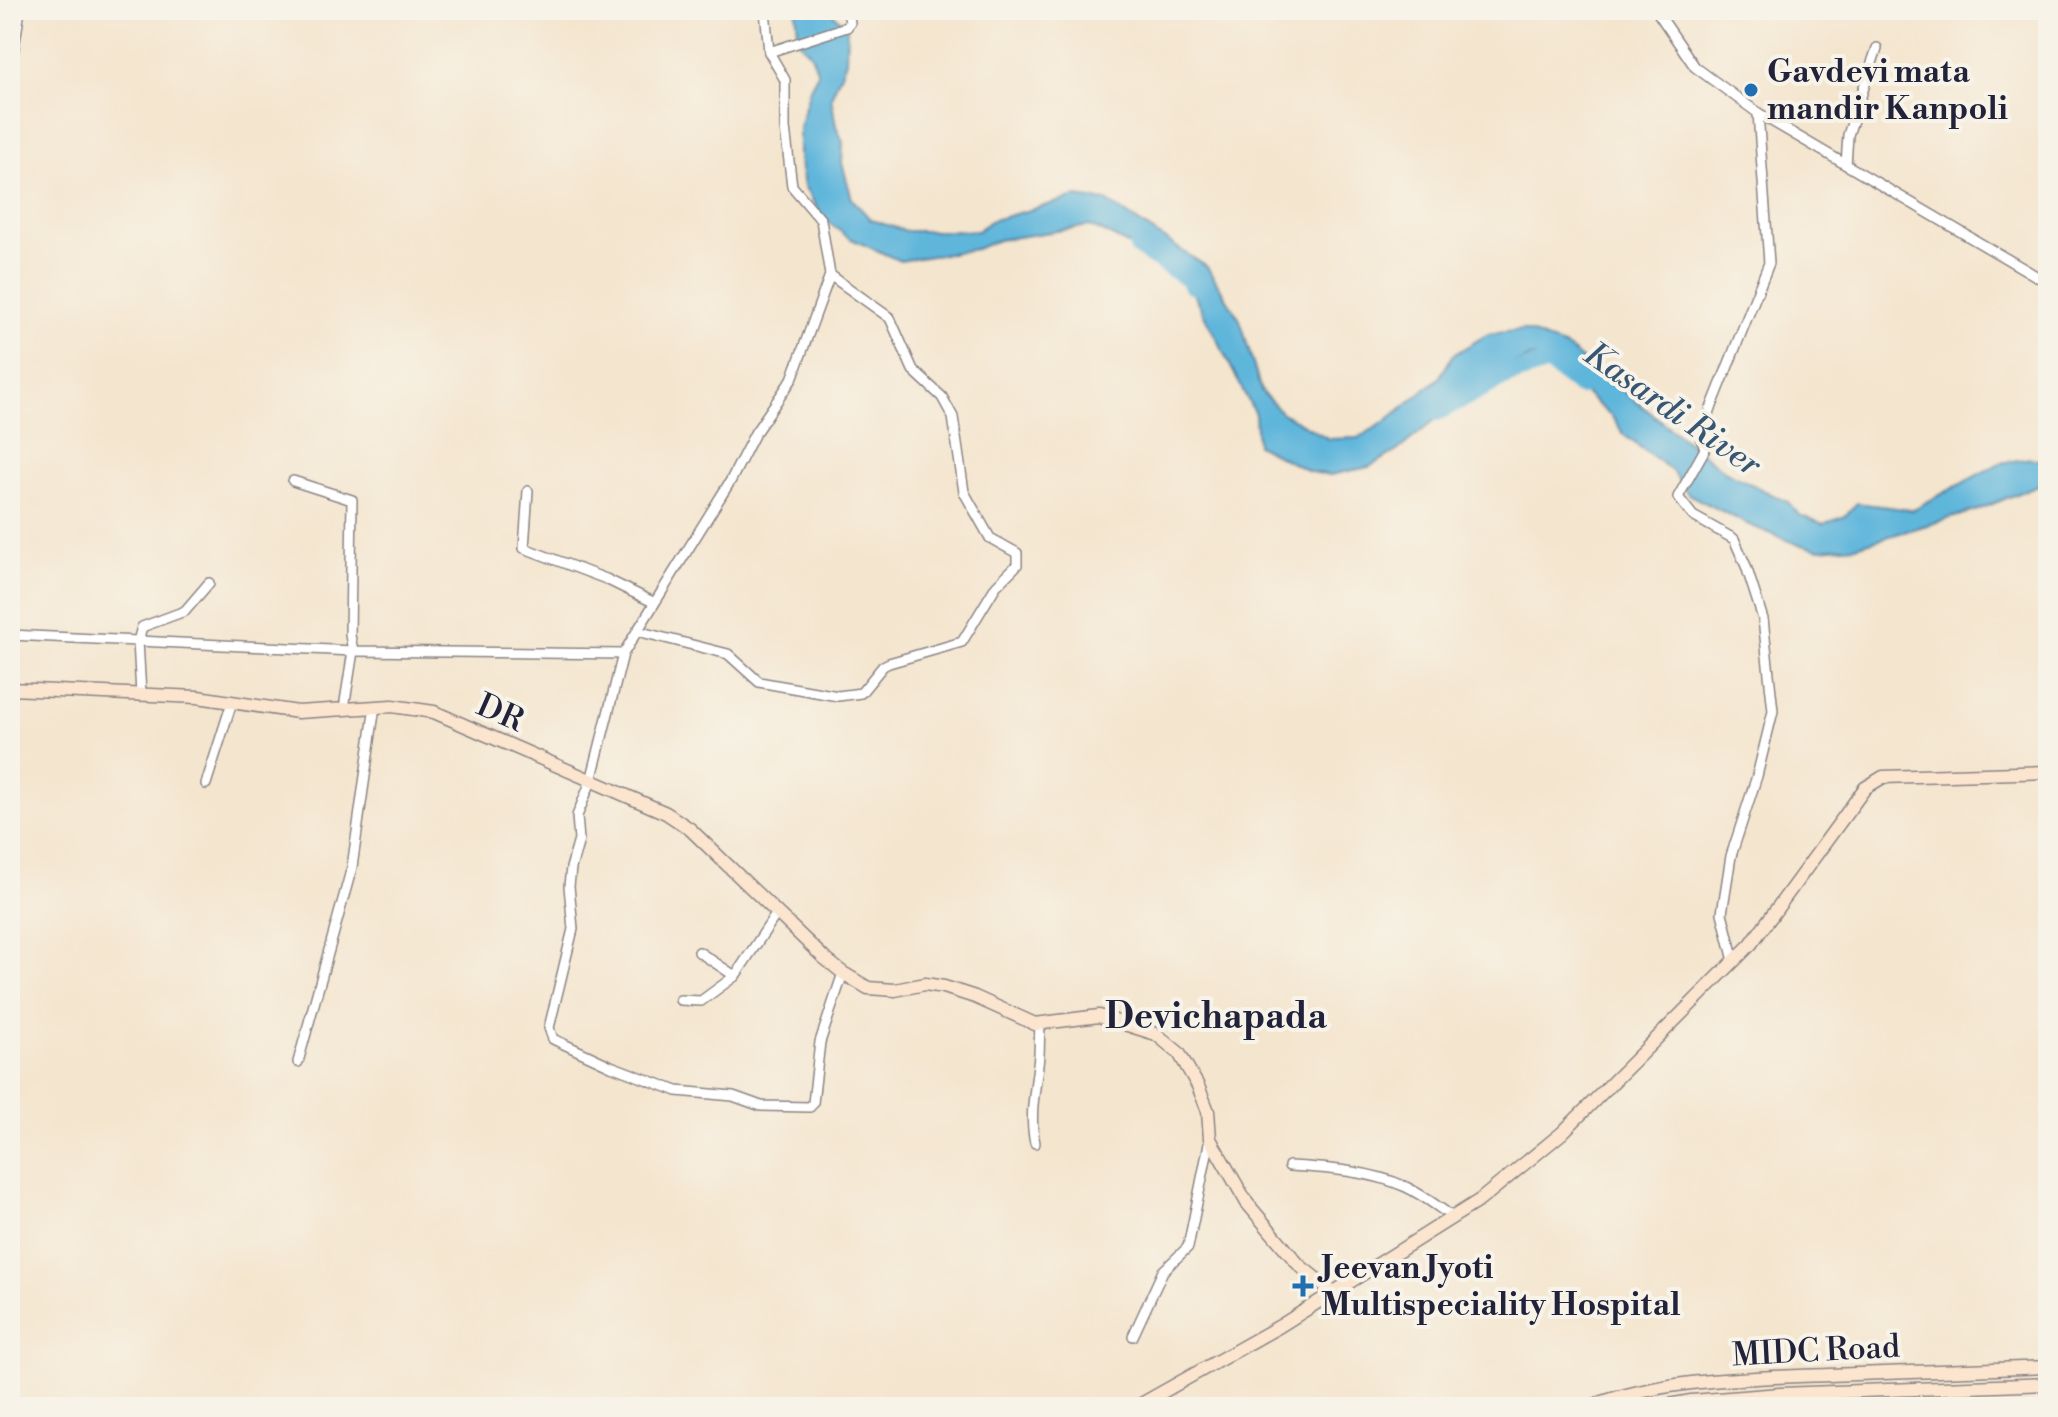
<svg xmlns="http://www.w3.org/2000/svg" width="2058" height="1417" font-family="'Libre Bodoni',serif">
<style>
.water{fill:#5eb6db;stroke:#406c8b;stroke-width:2}
.lines{fill:none;stroke-linecap:round;stroke-linejoin:round}
.river{stroke:#5eb6db;stroke-width:18}
.street-casing{stroke:#8b8484;stroke-width:12}
.secondary-casing{stroke:#8b8484;stroke-width:15}
.street{stroke:#fff;stroke-width:9}
.secondary{stroke:#fbe5cf;stroke-width:12}
.poi-dot{fill:#1f6fb2;stroke:#f7f3e8;stroke-width:3}
.labels{text-anchor:middle;dominant-baseline:central;stroke-width:8;stroke-linejoin:round;paint-order:stroke}
.poi-label{font-size:32px;font-weight:bold;fill:#22223b;stroke:#f7f3e8;text-anchor:start}
.street-label{font-size:32px;fill:#22223b;stroke:#f7f3e8}
.water-label{font-size:34px;font-style:italic;fill:#375673;stroke:#f7f3e8}
.quarter-label{font-size:36px;font-weight:bold;fill:#22223b;stroke:#f7f3e8}
</style>
<rect width="100%" height="100%" fill="#f7f3e8"/>
<filter id="ink" filterUnits="userSpaceOnUse"><feTurbulence type="fractalNoise" baseFrequency=".0125" numOctaves="2"/><feDisplacementMap in="SourceGraphic" scale="16" xChannelSelector="R" yChannelSelector="G"/><feConvolveMatrix kernelMatrix="1 2 1 2 8 2 1 2 1" color-interpolation-filters="sRGB"/></filter>
<filter id="wash" filterUnits="userSpaceOnUse"><feTurbulence type="fractalNoise" baseFrequency=".006" numOctaves="4" result="noise"/><feDisplacementMap in="SourceGraphic" scale="32" xChannelSelector="R" yChannelSelector="G"/><feGaussianBlur stdDeviation="1.8" result="paint"/><feColorMatrix in="noise" values="0 0 0 0 0 0 0 0 0 0 0 0 0 0 0 0 0 1.4 0 .05"/><feComposite in="paint" operator="in"/></filter>
<g filter="url(#wash)">
<rect width="100%" height="100%" fill="#f4e5ce"/>
<!-- water -->
<polygon class="water" points="796,10 829,10 847,27 846,61 831,97 836,126 843,142 842,163 852,199 871,220 906,231 977,231 990,221 1076,197 1106,201 1207,267 1240,320 1261,391 1282,413 1329,439 1358,438 1385,422 1439,378 1453,355 1488,334 1524,330 1568,348 1726,472 1788,502 1799,515 1824,524 1845,516 1857,503 1912,510 2000,463 2031,458 2048,462 2048,481 1978,510 1856,546 1819,549 1797,544 1747,524 1688,494 1672,471 1624,435 1612,417 1566,377 1550,358 1530,357 1508,368 1458,401 1397,451 1369,467 1330,475 1310,472 1257,445 1255,414 1249,402 1194,295 1172,267 1110,235 1089,226 998,240 976,249 900,261 849,238 823,218 804,186 799,158 799,129 810,88 818,73 811,54 799,42"/>
<g class="lines">
<!-- river -->
<g class="river">
<polyline points="1138,247 1188,279 1192,285"/>
<polyline points="1437,412 1506,376 1548,362 1580,386"/>
</g>
</g>
</g>
<g filter="url(#ink)">
<g class="lines">
<defs>
<g id="street">
<polyline points="765,10 769,52 785,80 785,128 792,186 821,220 830,275 792,379 755,433 731,480 623,654 591,781 577,816 579,840 571,868 569,886 573,929 549,1028 553,1039 611,1066 677,1091 733,1096 761,1106 810,1107 813,1103 820,1042 843,973"/>
<polyline points="1656,10 1695,67 1758,113 2048,283"/>
<polyline points="769,52 847,27 850,23 848,10"/>
<polyline points="10,73 20,10"/>
<polyline points="1846,165 1848,135 1877,48"/>
<polyline points="293,481 352,500 350,635 353,651 344,708"/>
<polyline points="528,491 524,548 606,579 653,602"/>
<polyline points="637,631 728,654 759,682 838,696 861,693 883,666 889,663 962,642 996,586 1017,565 1017,553 990,538 964,492 953,417 942,397 913,370 890,318 830,275"/>
<polyline points="10,635 353,651 623,654"/>
<polyline points="141,694 138,641 142,627 185,611 209,583"/>
<polyline points="206,784 232,702"/>
<polyline points="699,952 735,976"/>
<polyline points="1734,961 1722,913 1731,856 1757,776 1773,711 1763,619 1746,566 1734,539 1693,516 1678,497 1705,449 1700,436 1769,263 1758,113"/>
<polyline points="680,1000 701,1001 735,976 777,913"/>
<polyline points="298,1062 352,867 375,706"/>
<path d="M1035,1143C1029,1115 1035,1092 1038,1065C1040,1052 1039,1038 1040,1025"/>
<path d="M1289,1166C1326,1168 1371,1171 1406,1187C1423,1195 1438,1207 1453,1217"/>
<polyline points="1133,1336 1163,1271 1188,1247 1210,1139"/>
</g>
<g id="secondary">
<polyline points="10,689 198,697 298,712 392,706 434,712 666,813 690,829 823,957 843,973 868,988 895,990 925,984 944,987 975,997 1035,1024 1099,1016 1156,1034 1179,1053 1198,1086 1208,1111 1210,1139 1247,1203 1299,1265 1334,1293"/>
<polyline points="1136,1407 1280,1326 1480,1200 1562,1133 1751,944 1865,788 1883,777 2048,772"/>
<path d="M1589,1407C1664,1378 1749,1378 1829,1375C1902,1372 1975,1370 2048,1367"/>
<polyline points="1658,1407 1691,1401 1780,1394 2048,1384"/>
</g>
</defs>
<!-- street casing -->
<use href="#street" class="street-casing"/>
<!-- secondary casing -->
<use href="#secondary" class="secondary-casing"/>
<!-- street -->
<use href="#street" class="street"/>
<!-- secondary -->
<use href="#secondary" class="secondary"/>
</g>
</g>
<!-- markers -->
<g class="poi-dot">
<circle cx="1751" cy="90" r="8"/>
<path d="M1299 1274h8v8h8v8h-8v8h-8v-8h-8v-8h8z"/>
</g>
<g class="labels">
<!-- poi labels -->
<g class="poi-label">
<text x="1767" y="72">Gavdevi mata<tspan x="1767" dy="37">mandir Kanpoli</tspan></text>
<text x="1321" y="1268">Jeevan Jyoti<tspan x="1321" dy="37">Multispeciality Hospital</tspan></text>
</g>
<!-- street labels -->
<g class="street-label">
<text transform="translate(500 713) rotate(24)">DR</text>
<text transform="translate(1816 1351) rotate(-3)">MIDC Road</text>
</g>
<!-- water labels -->
<g class="water-label">
<text transform="translate(1672 410) rotate(35)">Kasardi River</text>
</g>
<!-- quarter labels -->
<g class="quarter-label">
<text x="1216" y="1017">Devichapada</text>
</g>
</g>
<!-- margin -->
<rect width="2058" height="1417" fill="none" stroke="#f7f3e8" stroke-width="40"/>
</svg>
